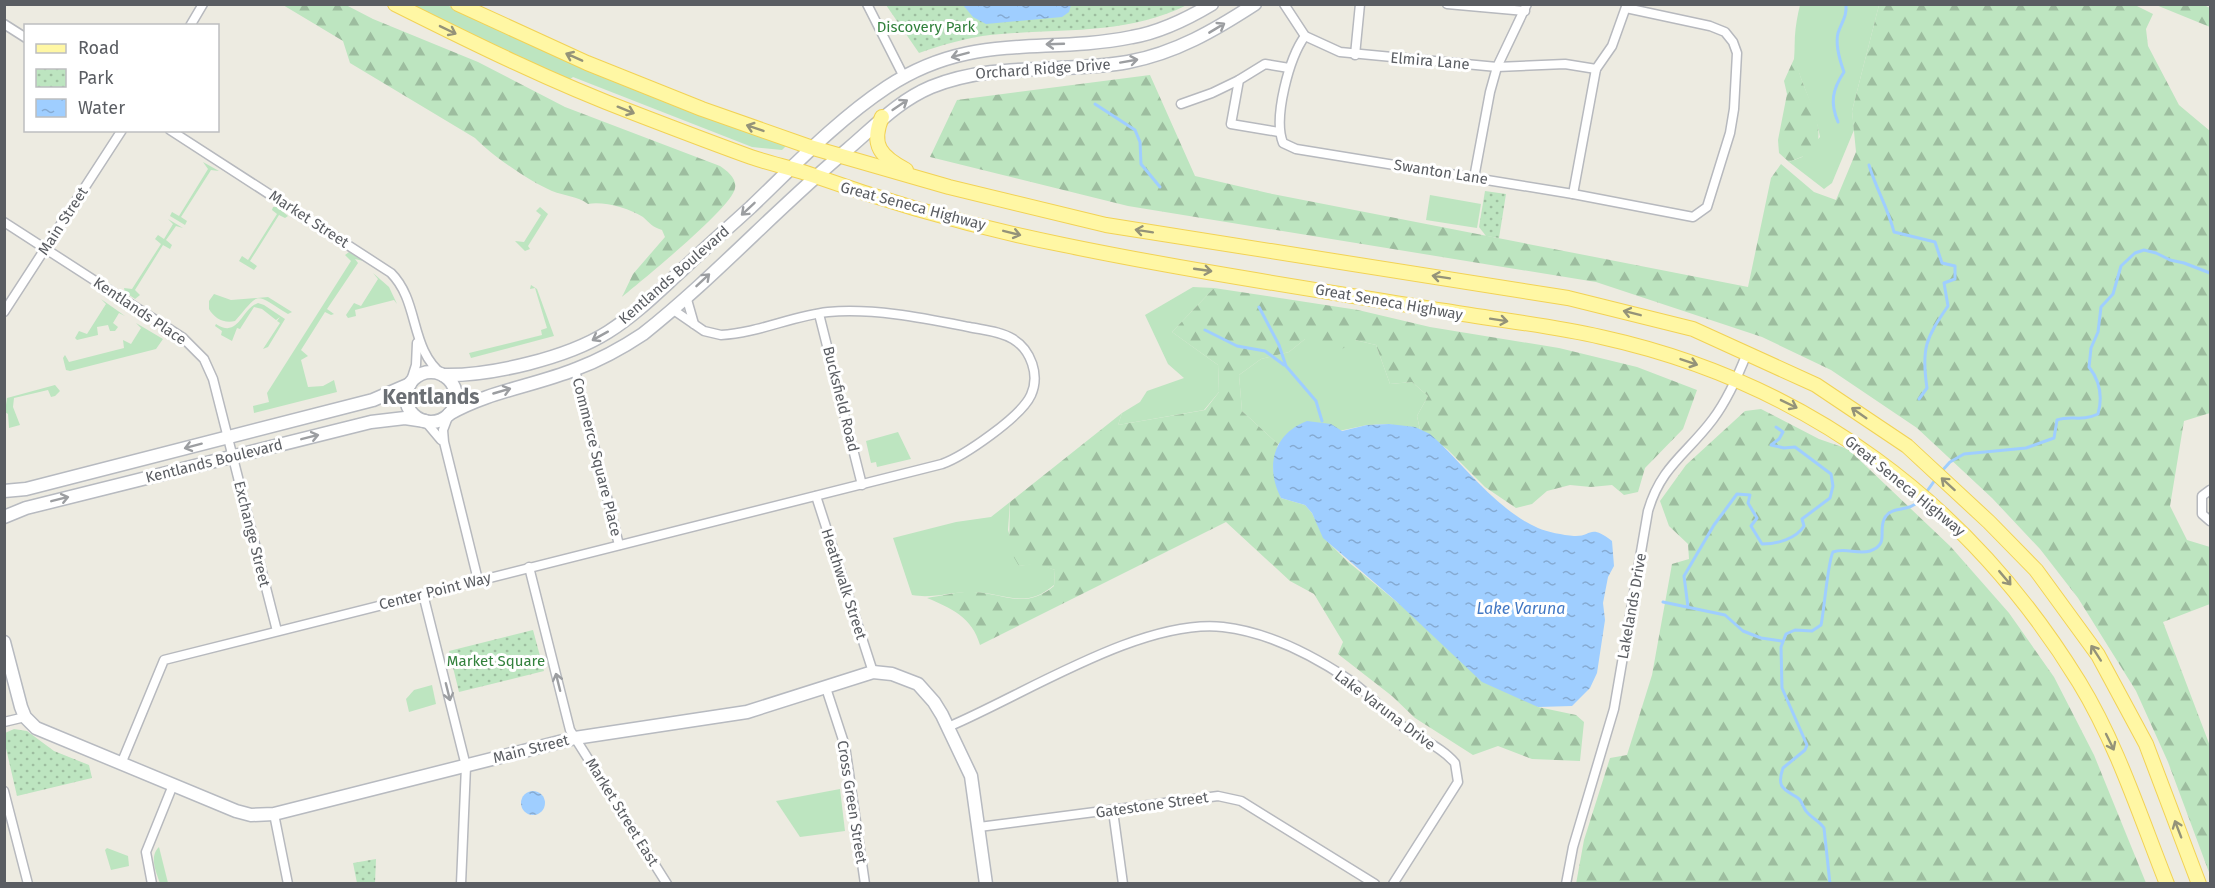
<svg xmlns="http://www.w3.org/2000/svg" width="2215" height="888" font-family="'Fira Sans',sans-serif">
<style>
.grass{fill:#bde5c0}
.forest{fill:url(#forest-firs)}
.park{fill:url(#park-dots)}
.water{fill:url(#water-ripples)}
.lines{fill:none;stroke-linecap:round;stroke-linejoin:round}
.stream{stroke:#9fceff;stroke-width:3}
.street-casing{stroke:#b7b9be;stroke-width:11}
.secondary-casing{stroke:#b7bac0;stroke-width:15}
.primary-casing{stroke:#f2d255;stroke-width:16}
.street{stroke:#fff;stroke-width:8}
.secondary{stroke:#fff;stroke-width:12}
.primary{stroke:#fff7a4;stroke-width:14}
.oneway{stroke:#9c9ea1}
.oneway2{stroke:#949379}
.labels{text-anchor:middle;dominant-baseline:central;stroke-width:6;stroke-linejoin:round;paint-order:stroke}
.park-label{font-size:15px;fill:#32813c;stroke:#fff}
.street-label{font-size:15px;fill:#5a5d62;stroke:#fff}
.water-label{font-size:16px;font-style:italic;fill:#4177c3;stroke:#fff}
.district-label{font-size:21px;font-weight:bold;fill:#6b6f74;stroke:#fff}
</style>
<defs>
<pattern id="forest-firs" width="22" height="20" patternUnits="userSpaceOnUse" patternTransform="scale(1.5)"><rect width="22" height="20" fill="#bde5c0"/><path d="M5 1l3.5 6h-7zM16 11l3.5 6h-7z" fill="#9dbd9f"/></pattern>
<pattern id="park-dots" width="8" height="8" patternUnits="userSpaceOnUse" patternTransform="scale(1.5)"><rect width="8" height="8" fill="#bde5c0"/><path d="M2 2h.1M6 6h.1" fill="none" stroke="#9dbd9f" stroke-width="1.8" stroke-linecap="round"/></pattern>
<pattern id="water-ripples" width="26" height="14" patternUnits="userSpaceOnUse" patternTransform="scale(1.5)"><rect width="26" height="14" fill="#9fceff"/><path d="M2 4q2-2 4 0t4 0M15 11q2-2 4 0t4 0" fill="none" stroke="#85aad2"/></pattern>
</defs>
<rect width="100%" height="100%" fill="#edebe1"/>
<!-- grass -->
<g class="grass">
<polygon points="410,5 447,5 486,24 715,120 786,146 782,150 752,147 573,77 569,80"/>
<path d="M1800,5H1879L1852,111L1854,130L1832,183L1824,189L1789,162L1802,157L1820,137C1816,113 1806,93 1798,70C1792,49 1795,25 1800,5Z"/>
<polygon points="203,162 219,171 211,170 181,217 187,221 185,225 170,216 172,212 179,216 208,169"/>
<polygon points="1430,195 1481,204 1477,228 1426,220"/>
<polygon points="273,207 277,207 288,216 285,218 279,215 250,261 257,266 254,270 239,261 242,256 248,260 277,214 272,210"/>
<polygon points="540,207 548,214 528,246 530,249 525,251 515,241 524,242 541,215 536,211"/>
<polygon points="168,219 183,228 176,226 166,240 172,245 170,249 163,245 135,290 140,295 135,299 125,292 124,288 132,289 161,244 155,239 158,235 164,239 173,224"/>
<polygon points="349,252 363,261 355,259 358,263 327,309 334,314 331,315 325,312 301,350 308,356 301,360 308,387 323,386 334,380 337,392 254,413 253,406 269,402 267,393 351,261 345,255"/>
<polygon points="373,273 389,287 397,304 394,300 355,310 356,316 348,318 346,315 354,303 361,306 378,279"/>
<polygon points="531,285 537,289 554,336 471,358 469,353 542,335 541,330 547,328 535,288 530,289"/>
<polygon points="1193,287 1214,288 1172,332 1218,365 1219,392 1204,410 1118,425 1122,413 1140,402 1147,391 1184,378 1168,364 1145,315"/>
<path d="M214,294L231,300L268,297L292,312L288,314C253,293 261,291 235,321C224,324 214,318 209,309V301Z"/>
<polygon points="101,299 125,316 119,313 113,323 118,327 115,331 110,331 108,325 97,327 98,335 77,340 75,338 79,331 87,334 106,304"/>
<path d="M258,303L264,305L285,319L268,347L263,349L280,323L277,321L280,317L276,320L262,309L254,307L240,329L237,328L232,341L221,335L222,331L215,326L216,324C239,339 241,309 258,303Z"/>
<polygon points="136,323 163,339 156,349 70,371 66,370 63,358 65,355 69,362 124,348 123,340 131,344 141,328"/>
<polygon points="1305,339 1355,340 1376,345 1390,384 1412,382 1428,396 1417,416 1420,430 1388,424 1367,425 1278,444 1242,411 1239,375 1261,359 1289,352"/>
<polygon points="55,385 60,391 55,396 51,397 48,390 14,398 13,407 20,425 9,428 8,414 5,412 7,398"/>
<polygon points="898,432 911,459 877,467 876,462 871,463 866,441"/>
<path d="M1010,502L1008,530L1019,566L1037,563L1055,570L1054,585C1025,610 1006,593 973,592C952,591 934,599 912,595L893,538L956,522L991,517Z"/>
<polygon points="432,685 436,704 409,712 406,699 414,690"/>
<polygon points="840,789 845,831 800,837 776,801"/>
<path d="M159,847L168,883H160C156,872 149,856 159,847Z"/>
<polygon points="107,848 128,856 129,866 111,870 105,850"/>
</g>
<!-- forest -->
<g class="forest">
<polygon points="2133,4 2153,14 2146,29 2148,46 2179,105 2210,131 2210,413 2184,421 2170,506 2187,540 2210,547 2210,604 2163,622 2210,746 2210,875 2168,762 2136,691 2078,598 2040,549 1992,498 1917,428 1831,370 1762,337 1596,282 1128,206 930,157 957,100 1150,75 1195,176 1268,193 1748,287 1771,178 1781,164 1814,192 1836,200 1856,152 1852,111 1879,5"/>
<path d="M283,5H346L373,19L478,62L565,107L720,166C727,171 737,178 735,188C733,207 641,281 622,297L633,274L665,237L662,230C652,227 650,223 643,217C629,208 603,201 588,204C577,196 565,196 552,191C530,182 490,154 475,138L350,63L343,41Z"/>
<polygon points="2156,5 2204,5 2210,8 2210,27"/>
<path d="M1795,44C1796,52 1796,61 1798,68C1805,97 1826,120 1816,151L1789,162L1779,153L1778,140L1787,94L1784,81L1794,59Z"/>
<path d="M1214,288L1358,310L1430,327L1559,348L1637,367L1697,390L1683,429L1645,468L1638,492L1624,495L1612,485L1591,487L1570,485L1547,491L1532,504L1516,508L1485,487L1447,449L1420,430L1417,416L1428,396L1412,382L1390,384L1376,345L1355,340L1331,357L1305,339L1289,352L1261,359L1239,375L1242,411L1278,444L1273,469L1281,498L1305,505L1312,513L1324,538L1347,561L1397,602L1538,707L1576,715L1584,722L1580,761L1532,759L1498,746L1473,755L1415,718L1392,696L1338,654L1343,642L1314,594L1290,581L1226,522L980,645C972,617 951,608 927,598C942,596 959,591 974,592C1006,594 1025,610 1054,586L1055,570L1037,564L1019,566L1009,549L1010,502L1122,413L1118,425L1205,410L1219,392L1218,365L1172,332Z"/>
<polygon points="1761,409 1819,439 1848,449 1951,547 2009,613 2054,677 2094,755 2146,883 1576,884 1584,840 1610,758 1627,755 1652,675 1672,564 1689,559 1688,544 1669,526 1660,501 1686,465 1745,411"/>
</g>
<!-- park -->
<g class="park">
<path d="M886,5H1187C1125,36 1057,28 990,35C965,38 942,45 919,53Z"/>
<polygon points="1485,191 1506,194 1499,238 1486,236 1479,227"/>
<polygon points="533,630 544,671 459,692 449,651"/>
<polygon points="14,729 27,731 54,751 89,765 92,778 17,796 5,744 5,733"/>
<polygon points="376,859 375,883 357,883 353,863"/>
</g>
<!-- water -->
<g class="water">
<polygon points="963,5 1071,4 1071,5 1069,12 1062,17 986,24 973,17"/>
<path d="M1307,421L1331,424L1342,431L1367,425L1389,424L1415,427L1430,434C1464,464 1495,509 1538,528C1547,532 1563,535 1574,536C1592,537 1589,523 1612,541L1614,566L1608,577L1603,603L1605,620L1597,673L1590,688L1572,706L1538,707L1482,682L1397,602L1323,538L1312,513L1305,505L1281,498C1265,467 1273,434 1307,421Z"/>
<circle cx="533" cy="803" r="12"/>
</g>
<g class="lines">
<!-- stream -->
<g class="stream">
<polyline points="1095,104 1135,130 1140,142 1141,164 1160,187"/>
<path d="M1838,122C1830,103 1832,90 1844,72C1840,61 1835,45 1838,33C1842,21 1847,17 1846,4"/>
<path d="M1869,165C1876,189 1888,208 1894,232L1935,242L1942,263L1955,266V279L1944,283L1948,306C1926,338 1921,348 1927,388L1919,399"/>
<polyline points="1259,307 1279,345 1286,366 1316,401 1322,421"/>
<polyline points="1205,330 1237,346 1265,351 1284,365"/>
<path d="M1941,472L1950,462L1964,454L2026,448L2054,438L2057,420C2071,415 2081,422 2098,414C2103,396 2100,381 2089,367L2091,348L2098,332L2101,307L2113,294L2121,266L2135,253L2144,250L2156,253L2170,260L2184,263L2210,273"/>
<polyline points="1925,494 1935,480"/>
<polyline points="1663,602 1725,615 1743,631 1761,638 1781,641"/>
<path d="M1688,607L1684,576L1714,525L1737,494L1750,495L1748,503L1757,518L1751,526L1762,544C1777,544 1796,539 1804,526L1802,519L1830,498L1833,486L1831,474L1795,447L1784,448L1771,445L1779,439L1783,432L1776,427"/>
<path d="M1830,884L1824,828C1819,820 1811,818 1806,811C1803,807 1802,801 1798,798C1784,789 1776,788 1783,768L1805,750L1807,745L1782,688L1781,647L1786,634L1795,630L1812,631L1821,625C1824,612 1828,560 1833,552C1846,547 1857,555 1870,551C1891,544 1876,529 1886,516C1893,506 1909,512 1919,501"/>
</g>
<defs>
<g id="street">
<polyline points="867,4 904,77"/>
<polyline points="1284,4 1305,36 1340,52 1497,67 1565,64 1596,69"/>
<polyline points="1447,4 1525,11"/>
<polyline points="4,24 26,38"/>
<polyline points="190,26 203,4"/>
<path d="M1305,36C1289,58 1273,118 1283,143L1296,149L1573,194L1693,217L1707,207L1730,133L1734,109L1737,53L1733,42L1725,32L1710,26L1626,8"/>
<polyline points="1355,55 1360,4"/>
<polyline points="1181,104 1212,93 1239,80"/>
<path d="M170,130L391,273C420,302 409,349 443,375"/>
<polyline points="1279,132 1231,124 1239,80 1265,64 1289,68"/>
<polyline points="1474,178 1490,92 1497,67 1527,4"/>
<polyline points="1573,194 1596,69 1612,46 1627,4"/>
<polyline points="4,222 182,337 204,359 213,379 277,631"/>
<polyline points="686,296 694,324"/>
<polyline points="4,312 122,130"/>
<polyline points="819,314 862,485"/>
<polyline points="575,370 619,545"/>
<polyline points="410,384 416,365 417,343"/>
<polyline points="449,414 443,430 444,442 478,580"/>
<polyline points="425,421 441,440"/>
<polyline points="2210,490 2202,496 2202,514 2210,521"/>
<polyline points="816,496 873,672"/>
<polyline points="529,567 570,730 667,884"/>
<polyline points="423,594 466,766 461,884"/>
<polyline points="826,688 845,746 865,884"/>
<polyline points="4,722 25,717"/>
<path d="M948,727C1024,695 1142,618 1223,627C1267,632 1312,655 1348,679C1366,691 1380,707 1396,721C1414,737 1440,745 1455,763L1458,782L1393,884"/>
<path d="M121,764L164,660L942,464C964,456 1021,417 1031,395C1040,375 1031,350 1013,339C1000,331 983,330 969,327C923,318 875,308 828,312C792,316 758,333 721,335L704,331L672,309"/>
<polyline points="4,791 28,884"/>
<polyline points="1113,811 1123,884"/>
<polyline points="274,814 288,884"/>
<polyline points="979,827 1218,796 1241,801 1375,884"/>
<polyline points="152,884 146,852 173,785"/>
<path d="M1566,884L1573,847L1614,709L1648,511C1661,466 1687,454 1713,419C1728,399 1738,376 1747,353"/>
</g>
<g id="secondary">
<circle cx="431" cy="397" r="25"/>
<path d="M443,375C491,376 567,358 608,332C635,315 658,292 681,271C704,249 728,228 751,207C795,165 836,121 887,87C972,31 1042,55 1132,37C1161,32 1187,19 1212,4"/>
<path d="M449,414C489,391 534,386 576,369C600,360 622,348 643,334C715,277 777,208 848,149C875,126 898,101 931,87C995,61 1062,74 1128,62C1176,53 1215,30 1255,4"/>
<polyline points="4,491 26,489 373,400 410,384"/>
<polyline points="4,517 26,508 371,422 405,418 425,421"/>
<polyline points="4,642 21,707 25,717 36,728 236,811 251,815 274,814 575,738 747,712 873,672 892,674 918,684 934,702 942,715 971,776 986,884"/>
</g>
<g id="primary">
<path d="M395,4C473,43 552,82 634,113C673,128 712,143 751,157C771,164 792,168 812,175C893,204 978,228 1064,245C1190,271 1318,290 1445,311C1497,320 1550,325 1601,337C1806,382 1969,503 2079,682C2117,744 2140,816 2167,884"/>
<polyline points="458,4 587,63 702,109 810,147 949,187 1106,225 1568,298 1693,329 1816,385 1907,446 1989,522 2036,570 2098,655 2146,744 2199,884"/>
<path d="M882,117C870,145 881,157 906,170"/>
</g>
</defs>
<!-- street casing -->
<use href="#street" class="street-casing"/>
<!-- secondary casing -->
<use href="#secondary" class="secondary-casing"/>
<!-- primary casing -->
<use href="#primary" class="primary-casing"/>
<!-- street -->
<use href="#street" class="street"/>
<!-- secondary -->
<use href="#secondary" class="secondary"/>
<!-- primary -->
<use href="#primary" class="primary"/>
</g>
<!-- one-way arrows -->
<defs><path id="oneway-shaft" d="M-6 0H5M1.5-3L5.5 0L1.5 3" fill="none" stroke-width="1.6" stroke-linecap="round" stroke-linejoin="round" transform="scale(1.5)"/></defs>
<g class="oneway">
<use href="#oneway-shaft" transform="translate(1217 28) rotate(-31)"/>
<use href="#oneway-shaft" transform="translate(1055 44) rotate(178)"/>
<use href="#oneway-shaft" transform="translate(960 55) rotate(165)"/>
<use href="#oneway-shaft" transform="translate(1129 61) rotate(-10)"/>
<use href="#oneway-shaft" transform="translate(900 105) rotate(-34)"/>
<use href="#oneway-shaft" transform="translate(748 209) rotate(137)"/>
<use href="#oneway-shaft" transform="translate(703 280) rotate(-43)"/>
<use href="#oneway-shaft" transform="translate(600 336) rotate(151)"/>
<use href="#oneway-shaft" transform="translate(502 391) rotate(-16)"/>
<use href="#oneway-shaft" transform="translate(310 437) rotate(-14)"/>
<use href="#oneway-shaft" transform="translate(193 446) rotate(165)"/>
<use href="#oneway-shaft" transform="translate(60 499) rotate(-14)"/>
<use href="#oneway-shaft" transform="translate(558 682) rotate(-104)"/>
<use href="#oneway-shaft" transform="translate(448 692) rotate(76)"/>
</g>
<g class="oneway2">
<use href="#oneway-shaft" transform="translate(448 30) rotate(26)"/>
<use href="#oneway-shaft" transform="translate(574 57) rotate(-156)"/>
<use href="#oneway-shaft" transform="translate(626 110) rotate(22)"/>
<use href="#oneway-shaft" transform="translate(755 128) rotate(-161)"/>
<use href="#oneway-shaft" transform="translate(1144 231) rotate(-171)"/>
<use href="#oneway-shaft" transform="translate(1012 233) rotate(14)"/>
<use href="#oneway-shaft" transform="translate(1203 270) rotate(8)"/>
<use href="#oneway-shaft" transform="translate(1441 277) rotate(-171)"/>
<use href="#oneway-shaft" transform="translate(1632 313) rotate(-166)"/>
<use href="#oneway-shaft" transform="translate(1499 320) rotate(9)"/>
<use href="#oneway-shaft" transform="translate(1689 362) rotate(19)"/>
<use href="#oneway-shaft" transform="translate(1789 404) rotate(26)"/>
<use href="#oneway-shaft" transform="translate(1859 413) rotate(-145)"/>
<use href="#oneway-shaft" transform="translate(1948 484) rotate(-138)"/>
<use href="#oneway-shaft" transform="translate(2005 578) rotate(50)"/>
<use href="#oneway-shaft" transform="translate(2096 653) rotate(-123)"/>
<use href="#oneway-shaft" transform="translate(2110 742) rotate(64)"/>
<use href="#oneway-shaft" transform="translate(2178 829) rotate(-111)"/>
</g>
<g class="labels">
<!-- park labels -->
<g class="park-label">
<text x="926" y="27">Discovery Park</text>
<text x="496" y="661">Market Square</text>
</g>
<!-- street labels -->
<g class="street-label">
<text transform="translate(1430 61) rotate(5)">Elmira Lane</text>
<text transform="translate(1043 69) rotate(-4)">Orchard Ridge Drive</text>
<text transform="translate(1441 172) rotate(9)">Swanton Lane</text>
<text transform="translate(913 206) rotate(15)">Great Seneca Highway</text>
<text transform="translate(309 219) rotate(33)">Market Street</text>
<text transform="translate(63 221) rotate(-57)">Main Street</text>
<text transform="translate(674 275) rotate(-41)">Kentlands Boulevard</text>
<text transform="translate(1389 302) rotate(10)">Great Seneca Highway</text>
<text transform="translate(140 311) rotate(34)">Kentlands Place</text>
<text transform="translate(841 399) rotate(76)">Bucksfield Road</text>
<text transform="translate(597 457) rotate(76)">Commerce Square Place</text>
<text transform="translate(214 461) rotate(-14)">Kentlands Boulevard</text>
<text transform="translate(1905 486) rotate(39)">Great Seneca Highway</text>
<text transform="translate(252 534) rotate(76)">Exchange Street</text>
<text transform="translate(844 584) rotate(72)">Heathwalk Street</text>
<text transform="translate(435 591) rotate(-14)">Center Point Way</text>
<text transform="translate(1632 606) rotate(-80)">Lakelands Drive</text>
<text transform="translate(1385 710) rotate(37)">Lake Varuna Drive</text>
<text transform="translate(531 749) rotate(-14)">Main Street</text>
<text transform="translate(852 802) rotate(81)">Cross Green Street</text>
<text transform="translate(1152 805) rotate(-8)">Gatestone Street</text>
<text transform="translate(622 812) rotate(58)">Market Street East</text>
</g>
<!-- water labels -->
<g class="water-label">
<text x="1521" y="608">Lake Varuna</text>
</g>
<!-- district labels -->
<g class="district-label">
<text x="431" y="397">Kentlands</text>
</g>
</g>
<!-- border -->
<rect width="2215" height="888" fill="none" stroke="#5a5d62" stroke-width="12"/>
<!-- legend -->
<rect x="24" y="24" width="195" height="108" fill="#ffffff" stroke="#bdbec0" stroke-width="1.5"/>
<rect x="36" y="44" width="30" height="9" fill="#fff7a4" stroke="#bdbec0" stroke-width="1.5"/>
<text x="78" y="54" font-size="18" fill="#5a5d62">Road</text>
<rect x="36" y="69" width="30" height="18" fill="url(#park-dots)" stroke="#bdbec0" stroke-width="1.5"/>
<text x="78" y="84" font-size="18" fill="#5a5d62">Park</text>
<rect x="36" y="99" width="30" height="18" fill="url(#water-ripples)" stroke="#bdbec0" stroke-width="1.5"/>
<text x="78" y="114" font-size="18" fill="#5a5d62">Water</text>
</svg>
